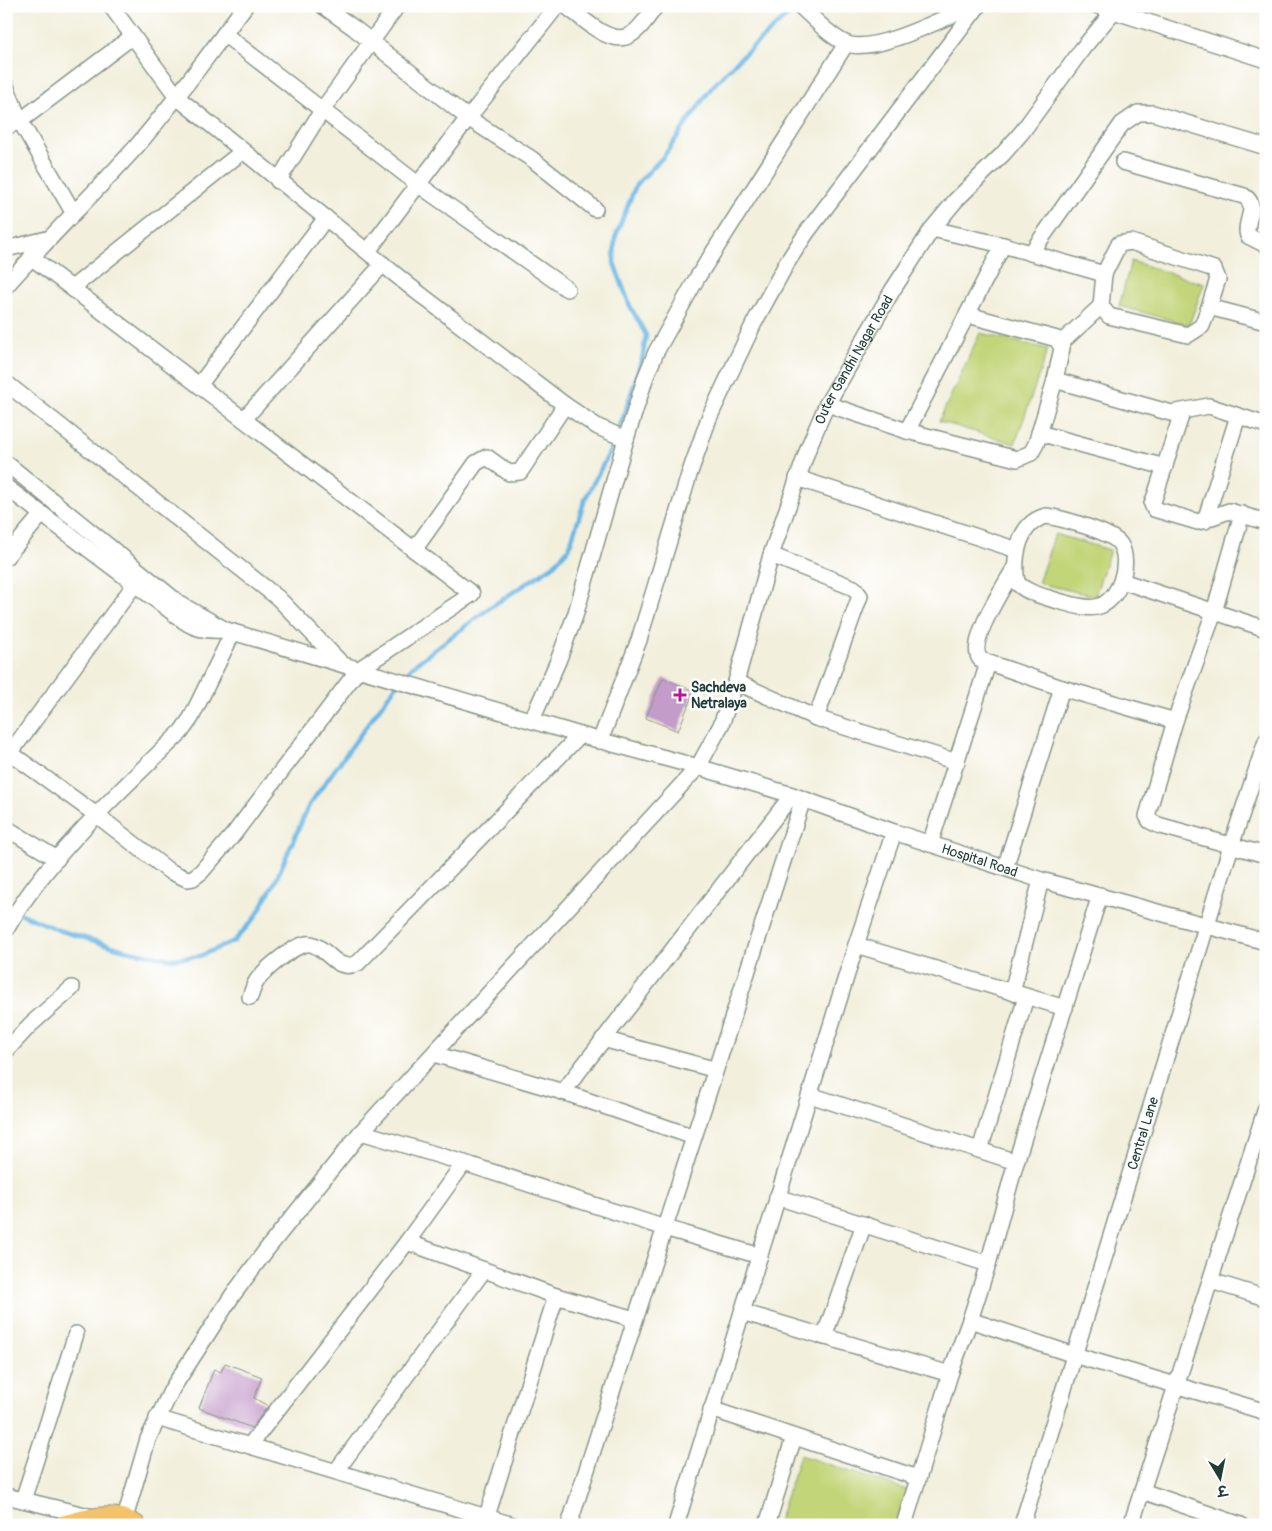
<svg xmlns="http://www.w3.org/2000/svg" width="1272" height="1531" font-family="Pangolin,'Playpen Sans Deva',sans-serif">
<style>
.green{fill:#c2d579;stroke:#708956}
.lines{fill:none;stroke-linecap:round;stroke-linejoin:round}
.stream{stroke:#6cb8e5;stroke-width:4.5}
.building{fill:#c49cca}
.minor-casing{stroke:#889688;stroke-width:18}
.major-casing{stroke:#889688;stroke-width:21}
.minor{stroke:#fff;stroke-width:15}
.major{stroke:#f3c26a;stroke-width:19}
.poi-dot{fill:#b5179e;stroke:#fff;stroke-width:2}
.labels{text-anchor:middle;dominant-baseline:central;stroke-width:5;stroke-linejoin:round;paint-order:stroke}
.street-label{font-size:14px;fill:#1f3d34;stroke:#fff}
.poi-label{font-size:14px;font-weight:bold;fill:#1f3d34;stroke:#fff;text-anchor:start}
</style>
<rect width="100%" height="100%" fill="#fff"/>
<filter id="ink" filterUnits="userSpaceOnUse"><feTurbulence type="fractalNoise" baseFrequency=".02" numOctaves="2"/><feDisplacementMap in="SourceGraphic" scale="10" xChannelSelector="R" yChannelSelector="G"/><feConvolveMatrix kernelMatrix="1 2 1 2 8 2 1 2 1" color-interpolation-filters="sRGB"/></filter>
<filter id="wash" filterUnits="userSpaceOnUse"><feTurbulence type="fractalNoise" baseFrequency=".0096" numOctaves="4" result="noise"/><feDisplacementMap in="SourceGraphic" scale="20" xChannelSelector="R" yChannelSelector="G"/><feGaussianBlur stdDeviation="1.12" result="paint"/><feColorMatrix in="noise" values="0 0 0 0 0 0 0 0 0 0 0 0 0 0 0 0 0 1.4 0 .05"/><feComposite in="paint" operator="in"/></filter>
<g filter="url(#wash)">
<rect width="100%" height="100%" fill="#f2efdc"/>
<!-- green -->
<g class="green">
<polygon points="1131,261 1204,284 1189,325 1119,306"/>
<polygon points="980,333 1048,349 1015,444 939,421"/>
<polygon points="1055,534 1110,550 1095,596 1038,583"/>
<polygon points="800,1455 907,1490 895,1525 777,1525"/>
</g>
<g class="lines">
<!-- stream -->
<g class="stream">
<polyline points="402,678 413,666 492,606 553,566 569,548 585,499 608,455 626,410 643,355 646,335 630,306 614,263 615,238 636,185 664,156 712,87 739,59 797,7"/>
<polyline points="6,907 58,930 125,950 171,959 200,956 234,941 255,918 274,884 309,805 397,684"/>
</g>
</g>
<g id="blocks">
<!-- building -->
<g class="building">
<polygon points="663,678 694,691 678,731 646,718"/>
<polygon points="225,1363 262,1377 254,1398 268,1406 252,1428 199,1408 214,1369 221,1372"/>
</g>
</g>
</g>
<g filter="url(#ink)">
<use href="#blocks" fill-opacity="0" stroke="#889688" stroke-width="1"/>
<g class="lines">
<defs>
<g id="minor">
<polyline points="111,6 178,98 412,288 565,405 598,427 626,439"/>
<polyline points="323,6 354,28 468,118 532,159 595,209"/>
<path d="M566,6C582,17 610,47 630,35C640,30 649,15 656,6"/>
<path d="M800,6C814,18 828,35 845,43C871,56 944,18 972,6"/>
<polyline points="1098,6 1266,60"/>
<polyline points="224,34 419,185 567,289"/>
<polyline points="6,86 20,121 73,212"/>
<polyline points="6,127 20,121 133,36"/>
<path d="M1123,162L1244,196C1260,206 1243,222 1248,236L1266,245"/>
<polyline points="278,181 323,109 397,6"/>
<polyline points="932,229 1003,245 1104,274 1119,244 1131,242 1214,269 1218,279 1209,307 1266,322"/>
<polyline points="6,249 47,239"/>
<polyline points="368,251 468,118 557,6"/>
<polyline points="1031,253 1122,124 1138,113 1153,113 1266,147"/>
<polyline points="1104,274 1101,306 1109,316 1188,335 1202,326 1209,307"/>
<path d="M6,286C48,238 94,194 136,147C175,102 209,54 245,6"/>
<polyline points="72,288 243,151"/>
<polyline points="968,315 1057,339 1062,348 1055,380"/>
<polyline points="1061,343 1101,306"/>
<polyline points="6,383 278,598 342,664"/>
<polyline points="200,384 326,218"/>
<polyline points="827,404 907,431 1017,459 1031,453 1036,444 1055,380 1171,413 1209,406 1266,425"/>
<polyline points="1182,413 1155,496 1152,504 1154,509 1198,522 1229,511 1266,522"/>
<polyline points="244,419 383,264"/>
<polyline points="907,431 1003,245"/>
<polyline points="1039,433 1165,467"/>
<path id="s1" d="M6,463L180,604L226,630L580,735L698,767L792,795L894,832L1041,880L1266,942"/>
<polyline points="797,478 1017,550"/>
<path d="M6,487L184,621C197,630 209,631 225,630"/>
<polyline points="1242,514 1214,612 1175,721 1147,816 1150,821 1158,825 1266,855"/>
<path d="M1046,516C1061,518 1112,532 1120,544C1132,563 1119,603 1096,607C1083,609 1070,604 1058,601C1043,596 1029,594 1017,583C1013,558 1018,523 1046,516Z"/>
<polyline points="1205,521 1238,416"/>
<polyline points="414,550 476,463 487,457 509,473 520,472 565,405"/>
<polyline points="771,555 854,588 860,596 816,718"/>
<polyline points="6,557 42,514"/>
<path d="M1014,569C1005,585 965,645 981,660L1062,688L1175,721"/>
<polyline points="1122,581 1266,629"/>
<polyline points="736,682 816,718 957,762"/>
<polyline points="532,720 558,661 575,616 626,439 646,376 656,352 697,278 846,44"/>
<polyline points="600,741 639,640 689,475 709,418 754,323 788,261 807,232 978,6"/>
<polyline points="6,750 98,816 169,871 187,879 193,878 201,872 233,835 358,670 472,594 31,257"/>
<polyline points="10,753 135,584"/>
<polyline points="6,828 57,859"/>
<polyline points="930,844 988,663"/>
<polyline points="1005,868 1062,688"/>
<path d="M6,930C45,859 123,788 181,732L191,718L233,632"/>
<polyline points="856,945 1065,1008"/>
<polyline points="1012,992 1041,880"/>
<path d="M250,997C252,992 253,987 256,982C263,971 297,941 311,944C330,949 335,973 358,963L580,735"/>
<polyline points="603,1039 713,1069"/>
<polyline points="6,1051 30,1025 72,988"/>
<polyline points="434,1054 563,1092"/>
<polyline points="810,1095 1016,1162"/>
<polyline points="361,1132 464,1163 407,1242 556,1296 487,1516"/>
<polyline points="691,1136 563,1092 792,795"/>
<polyline points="980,1150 1026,997"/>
<polyline points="464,1163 665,1228 760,1256"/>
<polyline points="777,1197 988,1264 970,1320 950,1374 904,1525"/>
<polyline points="988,1264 1016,1162 1100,895"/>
<polyline points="1211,1281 1266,1298"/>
<polyline points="556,1296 634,1319"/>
<polyline points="742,1312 950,1374"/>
<polyline points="970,1320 1074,1355 1266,1412"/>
<polyline points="824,1337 864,1224"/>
<polyline points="711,1409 918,1478"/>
<polyline points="157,1418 513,1525"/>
<polyline points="250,1445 407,1242"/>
<polyline points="337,1470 484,1270"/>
<polyline points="1142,1491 1241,1525"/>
<polyline points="6,1496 93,1517"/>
<polyline points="23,1500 76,1334"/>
<path id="s2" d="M123,1525L148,1439L172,1389L232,1296L267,1249L361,1132L698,767L721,725L736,682L771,555L809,446L827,404L892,291L932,229L956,200L1003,154L1022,132L1083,48L1118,6"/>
<path d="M569,1525C645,1282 723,1040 803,799"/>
<polyline points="676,1525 856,945 894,832"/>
<polyline points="767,1525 794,1437"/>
<path id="s3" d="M1022,1525L1231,846L1266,741"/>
<polyline points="1131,1525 1266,1108"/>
</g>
<path id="major" d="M63,1525C88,1519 113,1510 136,1525"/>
</defs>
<!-- minor casing -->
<use href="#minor" class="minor-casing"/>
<!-- major casing -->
<use href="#major" class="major-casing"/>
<!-- minor -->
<use href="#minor" class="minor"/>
<!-- major -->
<use href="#major" class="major"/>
</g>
</g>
<!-- markers -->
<path class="poi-dot" d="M677.5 687.5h5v5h5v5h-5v5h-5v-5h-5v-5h5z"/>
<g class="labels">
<!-- street labels -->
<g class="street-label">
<text stroke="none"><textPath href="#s2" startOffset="1399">Outer Gandhi Nagar Road</textPath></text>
<text stroke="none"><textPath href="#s1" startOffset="1065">Hospital Road</textPath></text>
<text stroke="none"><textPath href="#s3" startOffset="410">Central Lane</textPath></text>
</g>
<!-- poi labels -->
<g class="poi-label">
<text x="691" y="687">Sachdeva<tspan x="691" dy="16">Netralaya</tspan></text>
</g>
</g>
<!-- margin -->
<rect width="1272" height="1531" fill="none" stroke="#fff" stroke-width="25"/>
<!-- north arrow -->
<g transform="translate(1220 1478) rotate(170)" stroke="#ffffff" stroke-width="4" paint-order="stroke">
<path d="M0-4L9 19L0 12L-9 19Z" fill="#1f3d34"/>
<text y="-8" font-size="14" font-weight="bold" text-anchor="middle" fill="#1f3d34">उ</text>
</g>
</svg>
